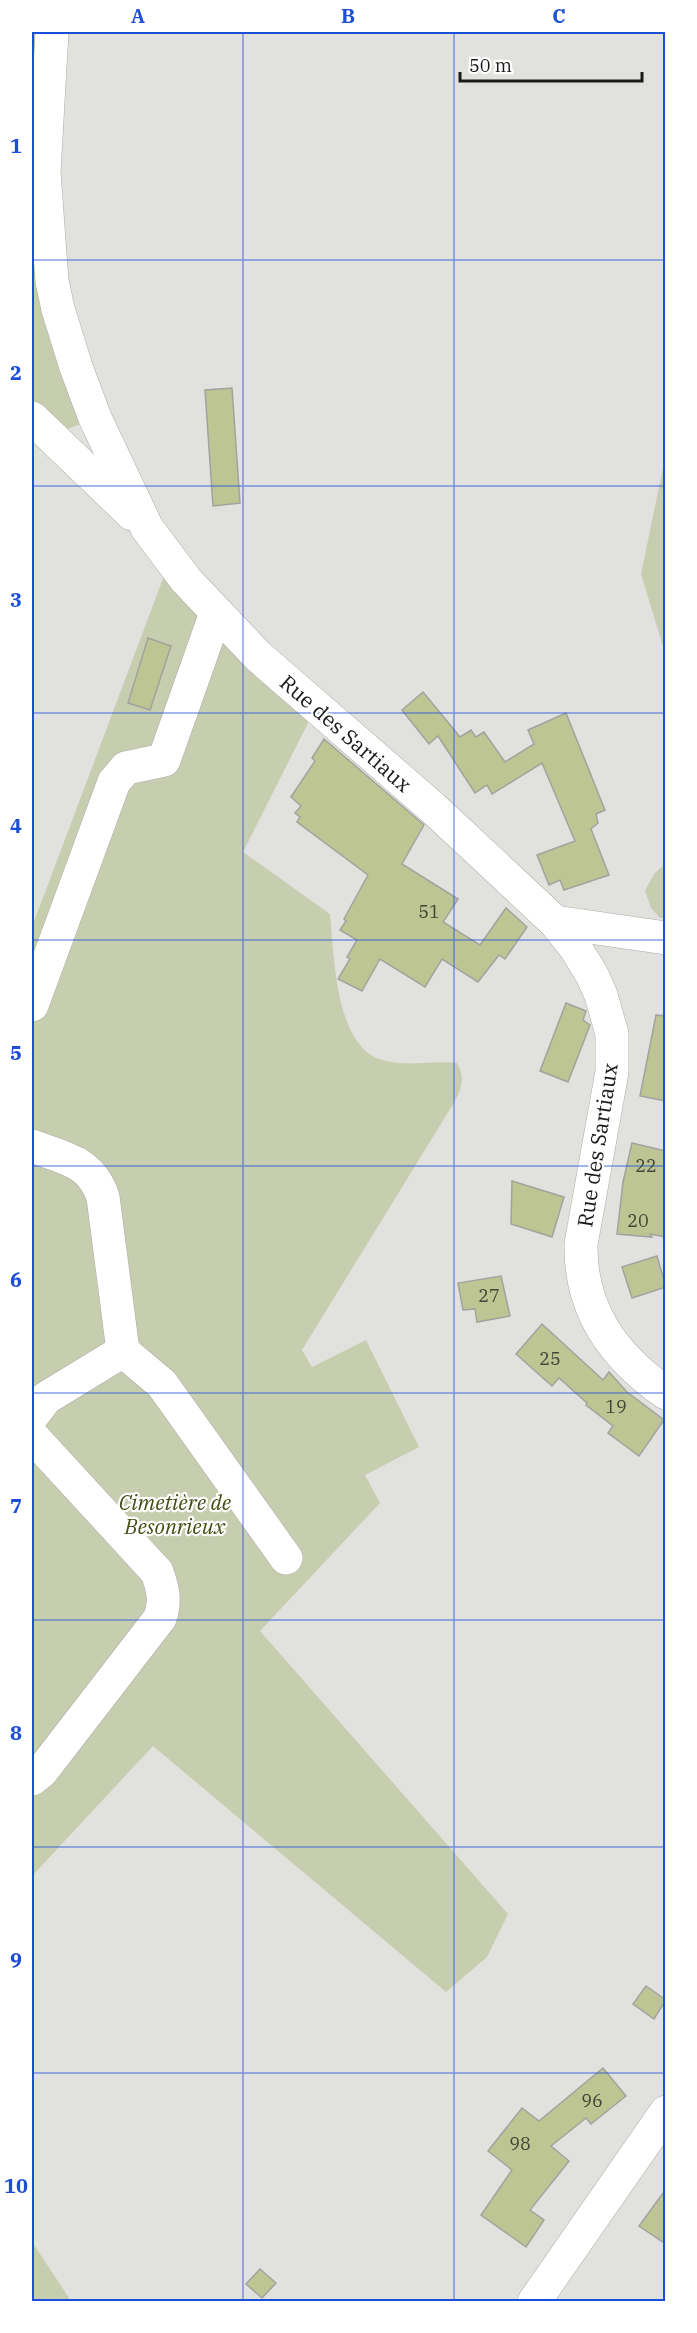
<svg xmlns="http://www.w3.org/2000/svg" width="697" height="2333" font-family="'IBM Plex Serif',serif">
<style>
.green{fill:#c7cdaf}
.building{fill:#bdc693;stroke:#a2a39f;stroke-width:1.5}
.lines{fill:none;stroke-linecap:round;stroke-linejoin:round}
.minor-casing{stroke:#abaca8;stroke-width:34}
.minor{stroke:#fff;stroke-width:33}
.grid{fill:none;stroke:#1d4ed8;stroke-width:1.5;stroke-opacity:0.55}
.labels{text-anchor:middle;dominant-baseline:central;stroke-width:4.5;stroke-linejoin:round;paint-order:stroke}
.number-label{font-size:18px;fill:#434538}
.street-label{font-size:21px;fill:#1a1a19;stroke:#fff}
.park-label{font-size:21px;font-style:italic;fill:#464d13;stroke:#fff}
.neatline{fill:none;stroke:#1d4ed8;stroke-width:2}
.grid-label{font-size:20px;text-anchor:middle;font-weight:bold;fill:#1d4ed8}
</style>
<rect width="100%" height="100%" fill="#e1e2de"/>
<!-- green -->
<g class="green">
<polygon points="32,32 52,32 44,172 95,418 50,436 32,418"/>
<polygon points="665,458 665,653 641,574"/>
<path d="M170,560L316,707L243,852L330,914C334,954 335,1043 379,1059C406,1068 432,1060 457,1063C465,1077 462,1087 455,1101L302,1350L312,1367L366,1340L419,1447L365,1475L380,1503L260,1631L508,1914L487,1957L446,1992L153,1746L32,1876V927Z"/>
<polygon points="665,864 665,918 660,918 651,908 645,891 654,874"/>
<polygon points="32,2242 71,2301 32,2301"/>
</g>
<!-- building -->
<g class="building">
<polygon points="232,388 240,503 213,506 205,390"/>
<polygon points="148,638 171,646 150,710 128,703"/>
<polygon points="423,692 460,737 471,730 476,737 484,732 505,762 534,744 528,730 566,713 605,810 596,814 598,823 591,829 609,875 564,890 560,880 549,885 537,855 575,841 542,763 492,794 487,785 475,793 438,736 429,744 402,710"/>
<polygon points="324,739 424,825 402,864 458,899 443,922 480,945 506,908 527,927 505,959 499,955 478,982 442,959 425,987 380,959 362,991 338,979 350,959 347,957 357,940 340,930 346,921 344,919 368,875 297,822 300,817 295,813 301,806 291,797 315,761 312,758"/>
<polygon points="566,1003 586,1011 583,1020 590,1025 568,1082 540,1071"/>
<polygon points="656,1015 666,1016 666,1101 640,1096"/>
<polygon points="632,1143 666,1151 666,1237 650,1234 652,1237 617,1234 623,1182"/>
<polygon points="512,1181 564,1197 552,1237 511,1224"/>
<polygon points="657,1256 666,1287 632,1298 622,1267"/>
<polygon points="501,1276 510,1316 477,1322 475,1309 463,1310 458,1283"/>
<polygon points="542,1324 603,1380 609,1372 627,1392 664,1420 639,1456 608,1433 613,1426 586,1405 587,1403 559,1378 552,1386 516,1354"/>
<polygon points="646,1986 666,2000 654,2019 633,2004"/>
<polygon points="603,2068 626,2096 591,2124 586,2118 551,2146 569,2161 530,2210 544,2220 526,2247 481,2215 512,2170 488,2151 522,2108 539,2121"/>
<polygon points="666,2189 666,2244 639,2226"/>
<polygon points="260,2269 276,2283 262,2298 246,2284"/>
</g>
<g class="lines">
<defs>
<g id="minor">
<path d="M52,32L44,172L52,281L58,309L76,367L95,418L147,528L186,580L258,656L433,808L555,922L575,947L592,975L601,995L612,1034V1072L581,1244C580,1310 613,1356 666,1393"/>
<polyline points="32,418 132,514"/>
<polyline points="555,922 666,938"/>
<polyline points="32,1005 114,782 126,768 164,760 216,613"/>
<path d="M32,1146C64,1158 91,1161 103,1197L123,1351"/>
<polyline points="32,1416 46,1398 123,1351 162,1384 286,1558"/>
<path d="M32,1436L157,1572C163,1589 166,1601 160,1618L42,1771L32,1779"/>
<polyline points="534,2302 666,2112"/>
</g>
</defs>
<!-- minor casing -->
<use href="#minor" class="minor-casing"/>
<!-- minor -->
<use href="#minor" class="minor"/>
</g>
<!-- grid -->
<path class="grid" d="M243,32V2302M454,32V2302M32,260H666M32,486H666M32,713H666M32,940H666M32,1166H666M32,1393H666M32,1620H666M32,1847H666M32,2073H666"/>
<g class="labels">
<!-- number labels -->
<g class="number-label">
<text x="429" y="911">51</text>
<text x="646" y="1165">22</text>
<text x="638" y="1220">20</text>
<text x="489" y="1295">27</text>
<text x="550" y="1358">25</text>
<text x="616" y="1406">19</text>
<text x="592" y="2100">96</text>
<text x="520" y="2143">98</text>
</g>
<!-- street labels -->
<g class="street-label">
<text transform="translate(346 733) rotate(41)">Rue des Sartiaux</text>
<text transform="translate(597 1145) rotate(-81)">Rue des Sartiaux</text>
</g>
<!-- park labels -->
<g class="park-label">
<text x="175" y="1502">Cimetière de<tspan x="175" dy="24">Besonrieux</tspan></text>
</g>
</g>
<!-- border -->
<rect width="697" height="2333" fill="none" stroke="#ffffff" stroke-width="66"/>
<!-- scale -->
<path d="M460 72v9h182v-9" fill="none" stroke="#1a1a19" stroke-width="3"/>
<text x="469" y="72" font-size="18" fill="#1a1a19" stroke="#ffffff" stroke-width="4.5" paint-order="stroke">50 m</text>
<rect x="33" y="33" width="631" height="2267" class="neatline"/>
<g class="grid-label">
<text x="138" y="23">A</text>
<text x="348" y="23">B</text>
<text x="559" y="23">C</text>
<text x="16" y="153">1</text>
<text x="16" y="380">2</text>
<text x="16" y="607">3</text>
<text x="16" y="833">4</text>
<text x="16" y="1060">5</text>
<text x="16" y="1287">6</text>
<text x="16" y="1513">7</text>
<text x="16" y="1740">8</text>
<text x="16" y="1967">9</text>
<text x="16" y="2193">10</text>
</g>
</svg>
